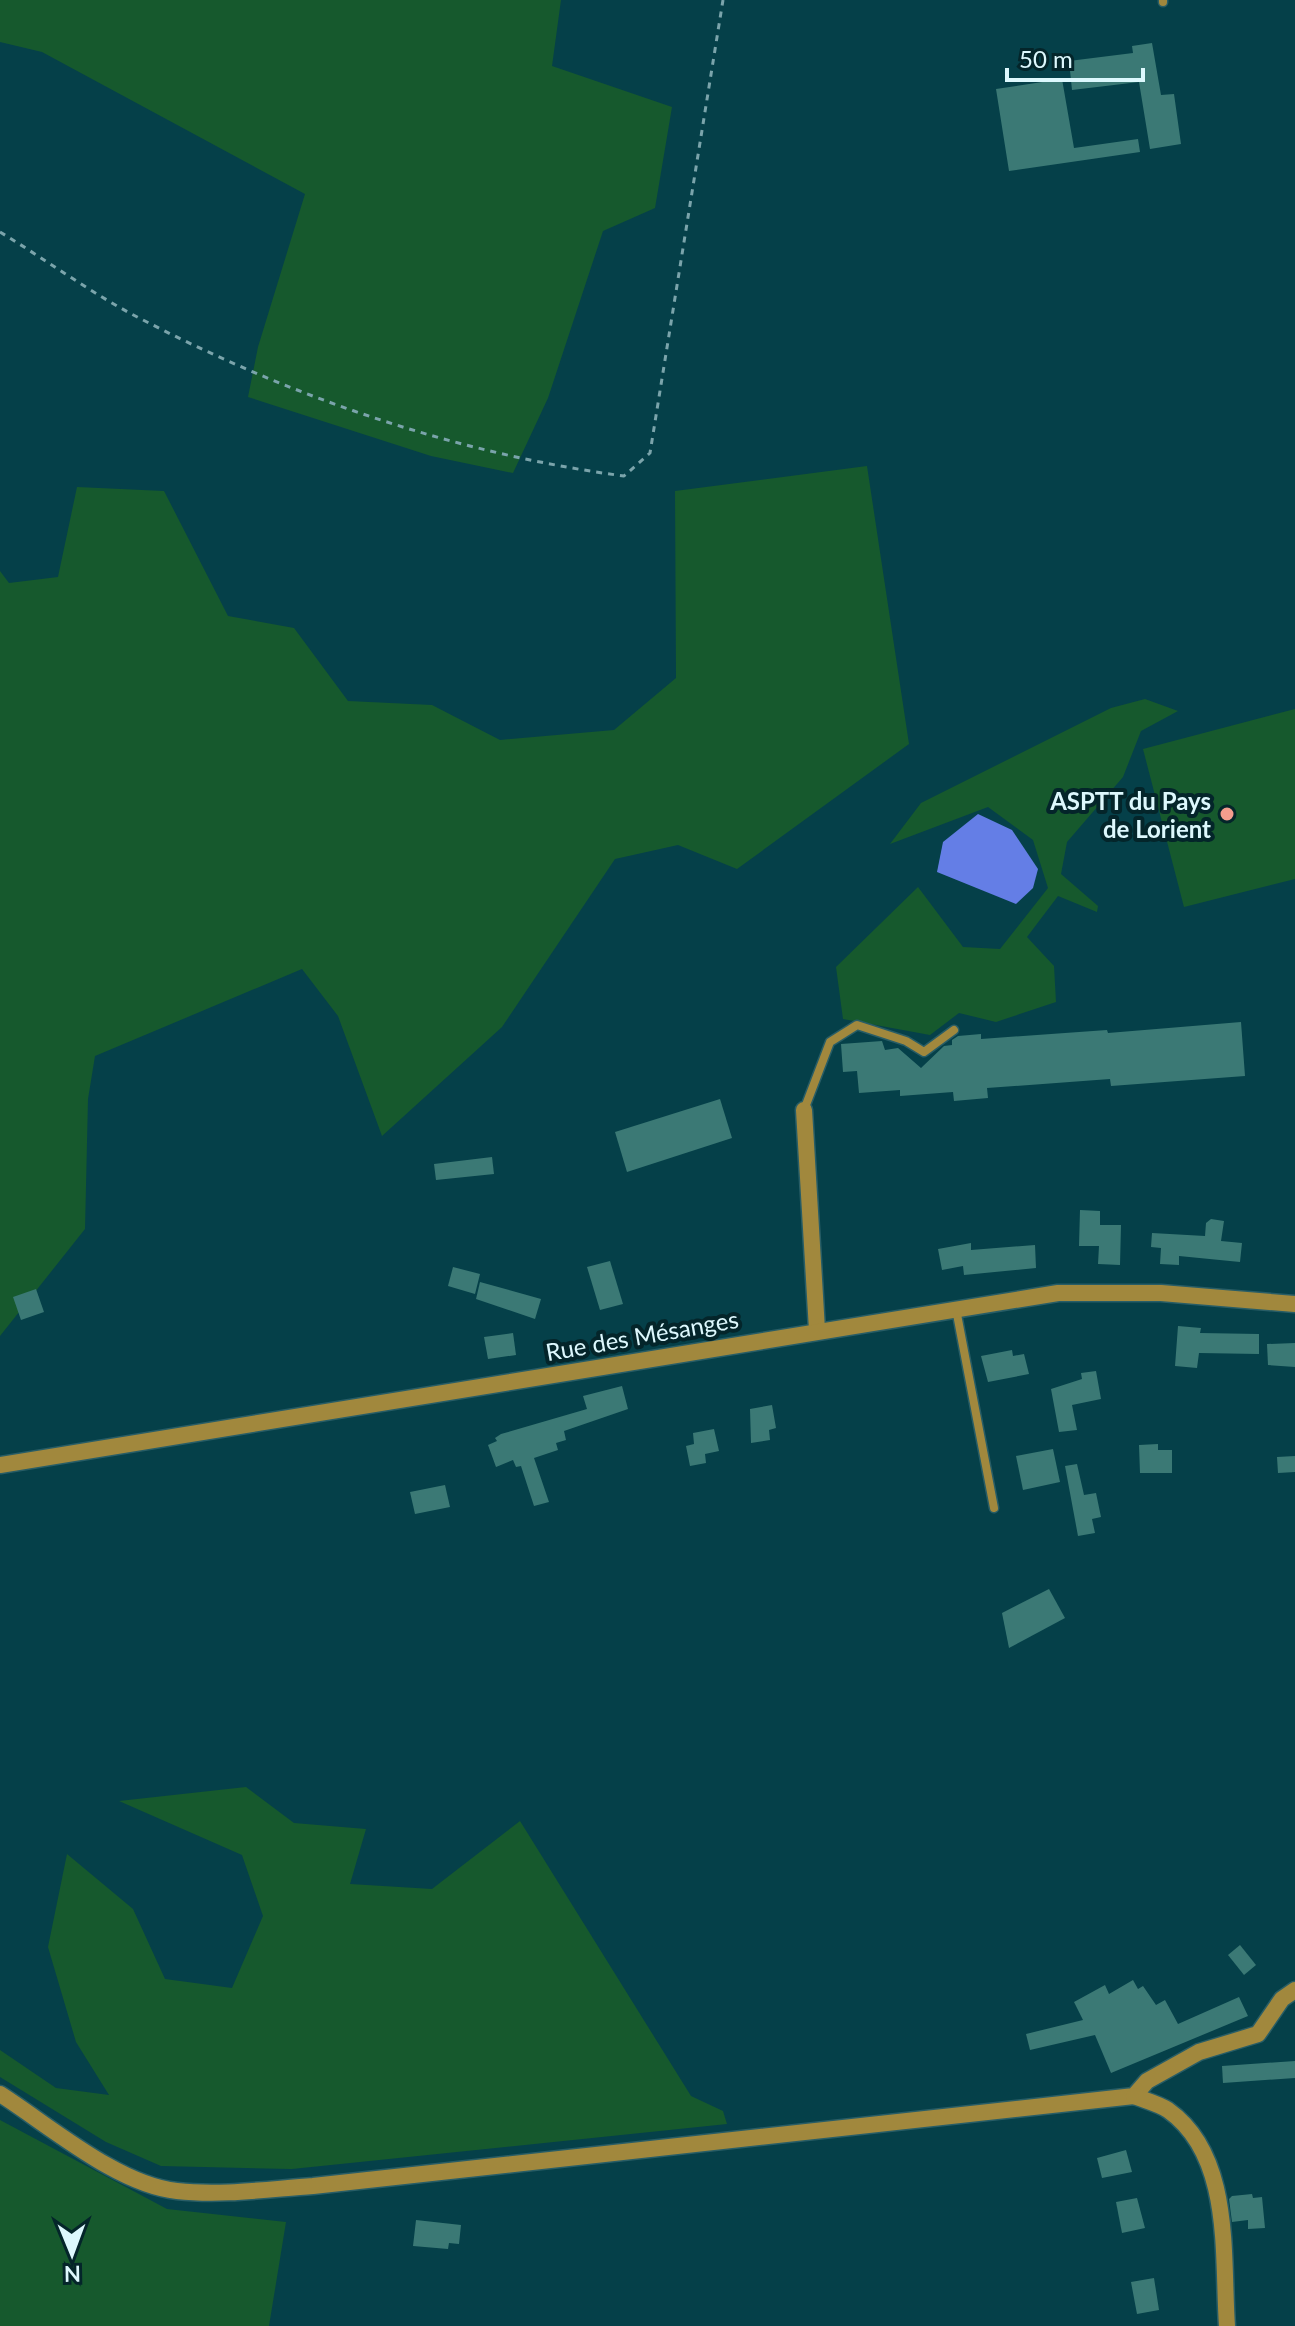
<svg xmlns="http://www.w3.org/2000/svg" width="1295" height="2326" font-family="Lato,sans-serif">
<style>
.green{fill:#16592d}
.water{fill:#647ee6}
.building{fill:#3b7975}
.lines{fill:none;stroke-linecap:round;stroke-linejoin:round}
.lane-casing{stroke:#285d66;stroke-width:11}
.street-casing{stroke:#285d66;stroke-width:19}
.path{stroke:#7ba4ab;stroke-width:3;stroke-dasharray:6 6;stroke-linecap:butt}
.lane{stroke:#a1883d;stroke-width:8}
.street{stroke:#a1883d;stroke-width:16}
.poi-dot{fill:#f49d8d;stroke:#04252a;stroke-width:3}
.labels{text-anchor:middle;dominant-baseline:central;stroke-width:8;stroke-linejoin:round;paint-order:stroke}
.poi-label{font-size:24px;font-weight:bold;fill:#ddf8fd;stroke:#04252a;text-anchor:end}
.street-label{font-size:24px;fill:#ddf8fd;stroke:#04252a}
</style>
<rect width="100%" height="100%" fill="#054049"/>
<!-- green -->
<g class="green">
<polygon points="0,0 561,0 552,66 672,107 655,208 603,231 548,398 513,473 431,456 248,397 258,347 305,194 42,52 0,42"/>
<polygon points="867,466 909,744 737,869 678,845 615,859 502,1027 382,1136 338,1016 302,969 95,1056 88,1099 85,1229 0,1336 0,571 9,583 58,577 77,487 164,491 228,616 294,628 348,701 432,705 500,740 614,730 676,678 675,491"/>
<polygon points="1145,699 1178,711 1141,731 1123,777 1067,842 1061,874 1098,906 1097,912 1058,896 1027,937 1054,966 1056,1002 996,1022 959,1013 930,1035 843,1019 836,967 918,887 963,947 1000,949 1048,888 1033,840 988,807 890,844 921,803 1111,708"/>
<polygon points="1295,709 1295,879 1184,907 1143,749"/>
<polygon points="246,1787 294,1823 366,1829 350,1884 432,1889 520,1821 691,2096 723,2111 727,2124 292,2169 161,2166 106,2142 0,2077 0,2050 56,2088 109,2095 76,2042 48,1947 67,1854 133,1909 165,1979 232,1988 263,1916 242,1855 119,1801"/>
<polygon points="0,2120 167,2209 286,2222 269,2326 0,2326"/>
</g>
<!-- water -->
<polygon class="water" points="978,814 1012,830 1038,869 1033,888 1016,904 937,872 943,842"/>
<!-- building -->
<g class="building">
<polygon points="1152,43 1161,95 1174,94 1181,144 1150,149 1139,82 1072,90 1069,61 1133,53 1132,46"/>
<polygon points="1062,79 1074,148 1138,139 1140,152 1009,171 996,89"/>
<polygon points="1241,1022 1245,1076 1111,1086 1110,1079 987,1088 988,1098 954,1101 953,1092 900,1096 900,1090 859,1093 857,1071 843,1072 841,1044 882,1041 885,1050 898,1048 921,1068 944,1046 952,1045 952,1040 958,1036 981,1034 981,1039 1107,1030 1108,1033"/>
<polygon points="720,1099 732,1138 627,1172 615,1132"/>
<polygon points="492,1157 494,1174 436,1180 434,1164"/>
<polygon points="1080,1210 1100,1211 1100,1225 1121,1225 1120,1265 1098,1264 1099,1246 1079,1246"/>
<polygon points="1211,1219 1224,1221 1221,1241 1242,1243 1240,1262 1179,1256 1179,1265 1160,1264 1161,1248 1151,1247 1152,1233 1205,1236 1206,1223"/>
<polygon points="971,1243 971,1250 1035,1245 1036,1268 964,1275 963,1266 942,1270 938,1249"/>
<polygon points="610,1261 623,1304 600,1310 587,1267"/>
<polygon points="453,1267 480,1274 475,1294 448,1286"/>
<polygon points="480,1282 541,1299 535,1319 476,1299"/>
<polygon points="36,1289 44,1312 21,1320 13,1297"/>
<polygon points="1178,1326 1201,1328 1200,1333 1259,1334 1259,1354 1199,1353 1197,1368 1175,1366"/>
<polygon points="513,1333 516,1355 488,1359 484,1337"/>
<polygon points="1295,1343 1295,1367 1268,1365 1267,1344"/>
<polygon points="1012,1350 1013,1356 1024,1354 1029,1374 988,1382 981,1356"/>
<polygon points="1096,1371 1101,1399 1072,1405 1077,1430 1059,1432 1051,1389 1082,1379 1081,1373"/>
<polygon points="622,1386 628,1409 564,1431 566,1440 556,1443 558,1450 534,1458 549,1502 534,1506 521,1466 516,1467 513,1460 496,1467 488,1445 497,1441 495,1438 501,1434 587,1409 583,1396"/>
<polygon points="772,1405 776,1428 769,1430 770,1440 751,1443 750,1409"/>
<polygon points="714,1429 719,1451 705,1454 706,1463 690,1466 686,1446 694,1444 693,1433"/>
<polygon points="1158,1444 1158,1450 1172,1450 1172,1473 1140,1473 1139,1445"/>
<polygon points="1053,1449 1060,1482 1023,1490 1016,1456"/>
<polygon points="1295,1456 1295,1472 1278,1473 1277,1457"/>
<polygon points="1077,1464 1084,1495 1096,1493 1101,1517 1092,1519 1095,1533 1078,1536 1065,1466"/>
<polygon points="445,1485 450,1507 415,1514 410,1492"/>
<polygon points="1049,1589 1065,1618 1009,1648 1002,1613"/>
<polygon points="1240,1945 1256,1965 1244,1975 1228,1955"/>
<polygon points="1133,1980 1138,1989 1143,1986 1156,2005 1165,2000 1178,2024 1239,1997 1248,2016 1111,2073 1095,2035 1030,2050 1026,2034 1083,2020 1074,2002 1105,1985 1109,1994"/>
<polygon points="1295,2061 1295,2078 1223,2083 1222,2066"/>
<polygon points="1126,2150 1132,2172 1102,2178 1097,2158"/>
<polygon points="1252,2194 1253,2198 1262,2197 1265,2228 1248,2229 1248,2220 1232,2222 1229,2199 1232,2196"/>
<polygon points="1137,2198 1145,2228 1122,2233 1116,2202"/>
<polygon points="416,2220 461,2225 459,2244 449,2243 448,2249 413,2246"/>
<polygon points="1154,2278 1159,2310 1137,2314 1131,2282"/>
</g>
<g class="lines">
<defs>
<g id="lane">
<polyline points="1163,0 1163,2"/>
<polyline points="804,1110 830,1042 857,1025 906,1041 924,1052 954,1030"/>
<polyline points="956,1309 994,1508"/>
</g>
<g id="street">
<polyline points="804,1110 817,1330"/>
<polyline points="0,1465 1058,1293 1161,1293 1295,1304"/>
<path d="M0,2094C50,2126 118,2185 177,2191C222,2196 269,2189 313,2186L1134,2096L1147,2081L1199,2052L1258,2034L1282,1999L1295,1990"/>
<path d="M1134,2096C1144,2100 1159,2104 1168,2110C1233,2156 1222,2256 1227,2326"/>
</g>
</defs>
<!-- lane casing -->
<use href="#lane" class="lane-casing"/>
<!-- street casing -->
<use href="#street" class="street-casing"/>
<!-- path -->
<path class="path" d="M0,232C48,261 95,296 145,321C294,398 458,454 624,476L650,453L723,0"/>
<!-- lane -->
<use href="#lane" class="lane"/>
<!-- street -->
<use href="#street" class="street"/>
</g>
<!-- markers -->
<circle class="poi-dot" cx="1227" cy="814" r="8"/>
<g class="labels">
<!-- poi labels -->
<g class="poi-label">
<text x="1211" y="800">ASPTT du Pays<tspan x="1211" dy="28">de Lorient</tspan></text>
</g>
<!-- street labels -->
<g class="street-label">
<text transform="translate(642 1335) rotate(-10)">Rue des Mésanges</text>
</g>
</g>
<!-- north arrow -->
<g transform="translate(72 2254) rotate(179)" stroke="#04252a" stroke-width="6" paint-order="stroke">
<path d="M0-6L14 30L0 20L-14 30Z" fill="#ddf8fd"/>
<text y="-12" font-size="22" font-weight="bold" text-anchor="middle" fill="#ddf8fd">N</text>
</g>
<!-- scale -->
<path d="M1007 68v12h136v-12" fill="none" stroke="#ddf8fd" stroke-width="4"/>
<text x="1019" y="68" font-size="24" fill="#ddf8fd" stroke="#04252a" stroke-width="6" paint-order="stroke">50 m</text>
</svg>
